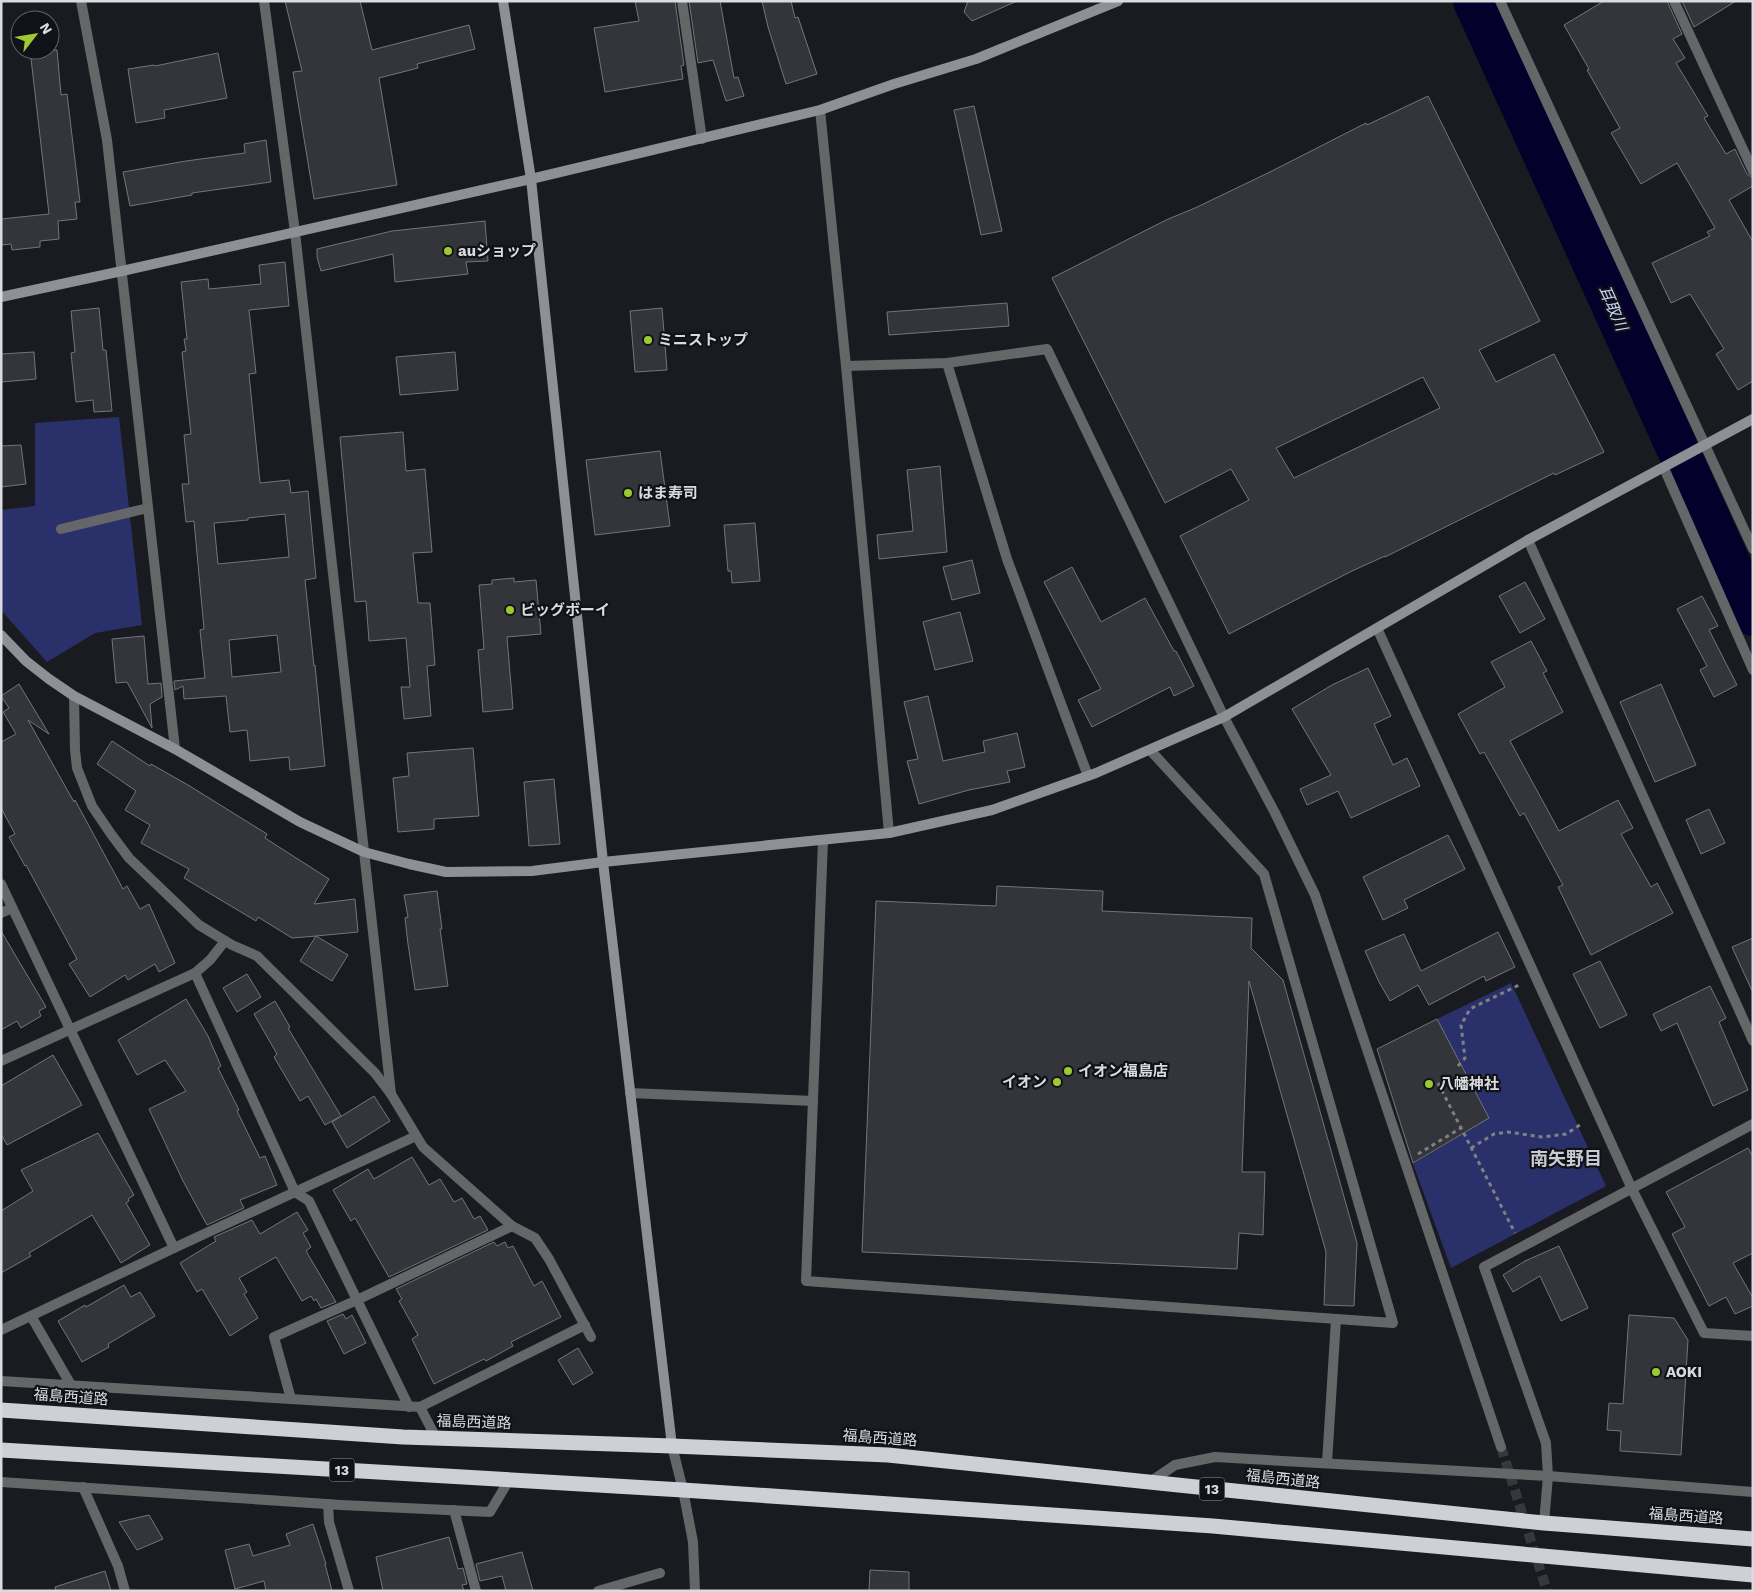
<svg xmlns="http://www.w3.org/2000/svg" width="1754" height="1592" font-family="'Work Sans','Noto Sans JP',sans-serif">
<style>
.green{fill:#2a316a}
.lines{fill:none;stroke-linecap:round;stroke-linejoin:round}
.river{stroke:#04002b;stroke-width:42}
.building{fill:#33353a;stroke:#73757b;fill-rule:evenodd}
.street-tunnel{stroke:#37383c;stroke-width:10;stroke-dasharray:10 5;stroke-linecap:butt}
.path{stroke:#7f8084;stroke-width:3;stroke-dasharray:4 4;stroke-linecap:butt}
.lane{stroke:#656668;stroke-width:10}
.street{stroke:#656668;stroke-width:10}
.secondary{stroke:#8f9095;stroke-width:10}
.highway{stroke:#ced0d7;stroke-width:15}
.poi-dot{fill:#9eca2f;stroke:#111217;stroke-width:2}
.labels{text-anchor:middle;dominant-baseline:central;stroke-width:4.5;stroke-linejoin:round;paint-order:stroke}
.shield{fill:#111217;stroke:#9e9fa2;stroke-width:1}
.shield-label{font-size:14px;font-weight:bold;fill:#dadbde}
.poi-label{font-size:15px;font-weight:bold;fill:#dadbde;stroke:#111217;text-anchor:start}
.street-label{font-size:15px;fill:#dadbde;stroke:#111217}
.water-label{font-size:16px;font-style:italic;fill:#c6cff6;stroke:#111217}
.quarter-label{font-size:18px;font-weight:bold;fill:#c9cbd2;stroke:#111217}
</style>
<rect width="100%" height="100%" fill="#1a1b20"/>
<!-- green -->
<g class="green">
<polygon points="119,417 142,625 95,633 47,662 1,610 1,510 35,506 35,423"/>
<polygon points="1511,983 1606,1186 1451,1268 1413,1164 1489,1118 1437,1019"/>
</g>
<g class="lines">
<!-- river -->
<polyline class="river" points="1474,1 1753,615"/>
</g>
<!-- building -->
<g class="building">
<polygon points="285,1 360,1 372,50 469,25 475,49 417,64 418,68 379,78 397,185 314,199 293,72 302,71"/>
<polygon points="635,1 675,1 684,65 681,66 683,79 605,92 594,28 639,21"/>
<polygon points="689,1 720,1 734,78 738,77 744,96 726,101 713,60 698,63"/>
<polygon points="762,1 791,1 795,18 798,17 817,74 786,84 768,27"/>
<polygon points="968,1 1017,1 972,21 964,12"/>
<polygon points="1604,1 1667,1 1682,34 1673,39 1685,58 1676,63 1708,116 1704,118 1726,154 1735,149 1747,174 1753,178 1753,186 1729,200 1753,242 1753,381 1738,390 1716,354 1724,349 1690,294 1671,303 1652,263 1710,236 1707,232 1715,228 1677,163 1641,184 1611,133 1620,128 1587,70 1589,69 1564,25"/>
<polygon points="1682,1 1736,1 1694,27"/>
<polygon points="30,50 57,50 61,95 67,94 80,202 75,202 77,219 58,221 59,239 40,241 40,247 12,250 11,244 1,245 1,219 49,214"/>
<polygon points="218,53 227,98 164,110 165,118 136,123 128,69 154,65 155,66"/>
<path d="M1428,96L1540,321L1479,350L1496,382L1554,354L1604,452L1555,475L1554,473L1385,557V556L1352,571L1229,634L1180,536L1249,500L1231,469L1165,503L1052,278L1166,220L1195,208L1270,172L1366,123L1367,125ZM1423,377L1440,408L1294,478L1276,448Z"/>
<polygon points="974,106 1002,231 981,235 954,110"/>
<polygon points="266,140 271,182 192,193 192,195 130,206 123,172 186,161 245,153 244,144"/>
<polygon points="485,221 488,261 466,262 468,274 395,282 393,254 321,271 317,257 317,249 392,231"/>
<path d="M285,262L289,306L249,310L256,373L249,374L260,483L289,480L291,493L308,491L316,578L305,580L314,666L315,665L325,766L290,770L289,757L250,761L247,730L230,732L226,696L184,699L183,686L175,690L174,681L205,678L200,630L204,629L194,521L186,522L182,484H189L184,435L191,434L182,352L186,351L184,339H187L181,282L208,279L209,289L261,284L259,265ZM285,514L289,557L218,564L214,523L248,520V518ZM277,635L281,672L232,677L229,640Z"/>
<polygon points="1007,303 1009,326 889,335 887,312"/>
<polygon points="99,308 103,350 106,350 112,411 94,412 93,400 76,402 71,353 75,352 71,311"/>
<polygon points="662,308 667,370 635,372 630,311"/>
<polygon points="34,352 36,379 1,382 1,354"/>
<polygon points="455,352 458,390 400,395 396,357"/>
<polygon points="403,432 406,471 425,469 432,552 413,553 418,603 430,603 435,665 427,666 431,716 404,719 401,687 410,687 406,638 369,641 366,601 355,602 340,437"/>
<polygon points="21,445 26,484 1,487 1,446"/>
<polygon points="660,451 670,526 595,535 586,460"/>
<polygon points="940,466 947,552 879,559 877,535 913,531 907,470"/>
<polygon points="755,523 760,581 732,583 731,571 728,571 724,525"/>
<polygon points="972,560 980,593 952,600 943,567"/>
<polygon points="1072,567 1101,622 1145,598 1174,651 1176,651 1194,686 1174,696 1170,687 1092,727 1078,700 1101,689 1044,582"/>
<polygon points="514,578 514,582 536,580 541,634 507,637 513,709 483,712 478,650 484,649 479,585 492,584 492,580"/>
<polygon points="1525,582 1545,619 1520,633 1499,596"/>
<polygon points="1702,596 1718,626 1709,630 1737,685 1714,697 1700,670 1707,666 1677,609"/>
<polygon points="960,612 973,661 935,670 923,622"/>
<polygon points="144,636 148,684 161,683 162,697 150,704 152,728 127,682 116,683 112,639"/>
<polygon points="1531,641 1547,671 1543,673 1563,712 1510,741 1559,831 1618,800 1633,828 1621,834 1651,887 1657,883 1673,913 1591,955 1558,887 1563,885 1524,813 1520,816 1484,752 1480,754 1458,714 1505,687 1491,662"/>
<polygon points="1368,668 1391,716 1374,724 1393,765 1407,758 1420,786 1351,818 1338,791 1307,805 1300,789 1331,775 1292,709 1332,685"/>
<polygon points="19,684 49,734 28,720 74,802 75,800 123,889 127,886 140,909 149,904 175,963 159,972 155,964 128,980 125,975 90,997 69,964 77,959 26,865 25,866 9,837 15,834 1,808 1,742 16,734 3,712 9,708 1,696"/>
<polygon points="1661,684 1696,765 1655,782 1620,702"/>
<polygon points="928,696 943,761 985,752 983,741 1017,733 1025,767 1007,771 1010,782 969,790 919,804 907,761 918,759 904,702"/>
<polygon points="112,741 150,766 151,764 188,785 267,834 265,838 329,879 314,904 355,899 358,932 316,936 348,955 332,981 300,961 316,936 292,938 258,917 256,921 184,878 189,869 141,843 150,825 125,810 136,791 97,764"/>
<polygon points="473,748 479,816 434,819 434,829 398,832 393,778 409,776 407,753"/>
<polygon points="554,779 560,844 529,846 524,782"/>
<polygon points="1709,809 1725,843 1701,854 1686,820"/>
<polygon points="1448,835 1465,869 1404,900 1408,908 1383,920 1363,877"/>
<polygon points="997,886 1103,891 1102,911 1252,918 1251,948 1283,980 1357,1243 1354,1306 1324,1305 1326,1252 1249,981 1242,1172 1265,1172 1263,1235 1239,1233 1237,1269 862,1252 876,901 996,906"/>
<polygon points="437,891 442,929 440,929 448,986 415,990 408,944 405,918 408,917 404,895"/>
<polygon points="1,931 46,1007 39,1011 41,1016 21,1028 17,1021 1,1030"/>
<polygon points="1498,932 1515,967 1486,981 1484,976 1429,1005 1418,985 1390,1001 1379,982 1365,951 1404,934 1421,971"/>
<polygon points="1753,938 1753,993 1732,947"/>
<polygon points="1600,961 1627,1015 1600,1028 1573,974"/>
<polygon points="247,974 261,997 237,1012 223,988"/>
<polygon points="1710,986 1726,1018 1719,1022 1748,1090 1713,1106 1677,1023 1661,1031 1653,1014"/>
<polygon points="186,999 208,1036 221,1066 218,1068 239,1110 237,1111 260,1158 265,1156 277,1185 240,1200 244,1208 207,1225 183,1181 149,1109 186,1091 165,1060 137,1075 118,1040"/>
<polygon points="275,1001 290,1027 288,1028 341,1116 325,1125 308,1096 300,1101 274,1057 277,1054 254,1014"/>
<polygon points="1437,1019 1489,1118 1413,1163 1377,1049"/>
<polygon points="53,1055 82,1105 7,1145 1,1134 1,1086"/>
<polygon points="374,1096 390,1121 347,1148 332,1122"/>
<polygon points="98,1133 134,1195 128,1199 129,1201 126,1203 150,1245 121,1263 92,1215 29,1253 31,1256 1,1273 1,1211 33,1191 21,1170"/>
<polygon points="1748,1148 1753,1157 1753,1253 1733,1263 1753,1298 1753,1306 1735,1314 1726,1297 1709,1306 1672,1234 1685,1227 1666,1192"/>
<polygon points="412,1157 429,1185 440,1179 454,1202 462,1198 474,1219 480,1216 488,1230 389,1277 355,1218 351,1221 333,1190 368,1169 374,1179"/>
<polygon points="297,1212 308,1230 303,1233 311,1247 306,1251 336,1302 321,1308 316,1299 314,1301 311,1296 302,1301 276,1257 239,1278 247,1292 244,1294 258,1318 230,1336 202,1289 197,1292 180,1263 216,1241 214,1237 252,1220 260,1234"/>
<polygon points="494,1242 497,1246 505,1242 508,1248 513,1246 534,1286 542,1281 561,1317 511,1342 513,1346 486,1361 484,1359 434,1384 412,1339 418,1335 399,1301 402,1299 396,1289"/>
<polygon points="1559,1246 1588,1308 1561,1321 1540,1276 1513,1292 1503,1275 1525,1261"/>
<polygon points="124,1285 131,1297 140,1292 155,1316 108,1344 109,1347 82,1362 58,1321 85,1305 86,1307"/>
<polygon points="343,1314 346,1319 352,1315 366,1343 344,1354 327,1321"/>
<polygon points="1629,1315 1674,1318 1688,1340 1681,1455 1620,1451 1621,1431 1607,1430 1609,1403 1623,1404"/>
<polygon points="578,1348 593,1373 573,1385 558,1360"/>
<polygon points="149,1515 163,1539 137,1550 119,1522"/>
<polygon points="313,1524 326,1564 325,1564 332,1591 266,1591 264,1581 235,1589 225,1550 249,1544 253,1556 290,1545 286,1534"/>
<polygon points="449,1537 458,1569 463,1568 467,1584 462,1585 464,1591 383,1591 376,1557"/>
<polygon points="522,1552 533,1591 506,1591 502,1576 480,1581 476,1564"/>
<polygon points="870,1570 909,1572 909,1591 869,1591"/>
<polygon points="105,1571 111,1591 56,1591 55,1587"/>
</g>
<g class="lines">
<!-- street-tunnel -->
<polyline class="street-tunnel" points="1501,1447 1547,1591"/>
<!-- path -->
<g class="path">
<polyline points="1458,1066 1465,1058 1461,1025 1470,1009 1521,984"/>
<polyline points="1438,1083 1515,1233"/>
<polyline points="1471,1148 1494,1134 1508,1132 1542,1137 1566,1134 1583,1123"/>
<polyline points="1418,1154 1461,1128"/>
</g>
<!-- lane -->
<g class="lane">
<polyline points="823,840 806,1281 1393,1323 1264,874 1150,750"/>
<polyline points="630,1093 813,1101"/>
<polyline points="1327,1463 1336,1319"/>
</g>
<!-- street -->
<g class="street">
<polyline points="81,1 107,140 175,749"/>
<polyline points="264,1 295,232 391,1094"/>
<polyline points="682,1 702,139"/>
<polyline points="1500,1 1753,549"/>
<polyline points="1674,1 1753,171"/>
<polyline points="820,110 846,366 889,833"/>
<polyline points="947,363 1007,559 1088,776"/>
<polyline points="846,366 947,363 1047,349 1224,717 1275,813 1315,895 1501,1447"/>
<polyline points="1664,468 1753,670"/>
<polyline points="61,529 148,508"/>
<polyline points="1528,540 1753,1041"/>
<polyline points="1377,628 1632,1189 1704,1333 1753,1336"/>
<polyline points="74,696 75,750 77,768 92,806 111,834 129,858 199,925 232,945 257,956 375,1073 391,1094 423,1147 512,1226 535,1238 549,1259 591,1337"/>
<polyline points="1,884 174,1248 416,1136"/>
<polyline points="1,913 12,908"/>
<polyline points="195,973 210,960 225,941"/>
<polyline points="1,1061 195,973 295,1192 309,1201 357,1300 512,1226"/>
<polyline points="31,1316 71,1385"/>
<polyline points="1,1330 174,1248"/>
<polyline points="1,1381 420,1407 436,1438"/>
<polyline points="291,1399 274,1337 357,1300 409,1407"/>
<polyline points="420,1407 585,1325"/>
<polyline points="672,1446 683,1490 693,1542 695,1591"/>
<polyline points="1,1482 341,1505 490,1512 509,1480"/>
<polyline points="1150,1482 1175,1465 1215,1457 1548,1476 1753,1492"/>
<polyline points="83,1487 118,1566 125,1591"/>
<polyline points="328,1504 329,1522 349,1591"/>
<polyline points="454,1510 476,1591"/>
<polyline points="1544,1523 1548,1476 1546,1443 1484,1267 1753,1124"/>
<polyline points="598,1591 660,1573"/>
</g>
<!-- secondary -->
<g class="secondary">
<polyline points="503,1 531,179 603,862 672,1446"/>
<polyline points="1,297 122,271 531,179 820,110 894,84 976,59 1118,1"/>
<polyline points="1,635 26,661 49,679 74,696 175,749 300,822 364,852 409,864 446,872 532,871 603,862 889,833 992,810 1096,773 1224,717 1528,540 1753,419"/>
</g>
<!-- highway -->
<g class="highway">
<polyline points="1,1410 403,1437 672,1446 888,1455 1544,1523 1753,1539"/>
<polyline points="1,1450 683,1490 1213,1526 1753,1575"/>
</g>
</g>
<!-- markers -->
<g class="poi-dot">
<circle cx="448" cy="251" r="5"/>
<circle cx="648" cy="340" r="5"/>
<circle cx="628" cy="493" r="5"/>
<circle cx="510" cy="610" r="5"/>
<circle cx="1068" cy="1071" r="5"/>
<circle cx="1057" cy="1082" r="5"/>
<circle cx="1429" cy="1084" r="5"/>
<circle cx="1656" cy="1372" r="5"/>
</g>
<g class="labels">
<!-- shield labels -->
<g class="shield">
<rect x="329.5" y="1458.5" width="25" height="23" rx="4"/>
<rect x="1199.5" y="1477.5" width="25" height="23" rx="4"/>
</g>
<g class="shield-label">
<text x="342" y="1470">13</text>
<text x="1212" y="1489">13</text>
</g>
<!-- poi labels -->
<g class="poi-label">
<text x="458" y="251">auショップ</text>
<text x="658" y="340">ミニストップ</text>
<text x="638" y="493">はま寿司</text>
<text x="520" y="610">ビッグボーイ</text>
<text x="1078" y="1071">イオン福島店</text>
<text x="1047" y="1082" text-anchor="end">イオン</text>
<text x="1439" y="1084">八幡神社</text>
<text x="1666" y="1372">AOKI</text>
</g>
<!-- street labels -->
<g class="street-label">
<text transform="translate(71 1397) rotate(4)">福島西道路</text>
<text transform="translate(474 1422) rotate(2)">福島西道路</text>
<text transform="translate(880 1438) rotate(4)">福島西道路</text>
<text transform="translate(1283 1479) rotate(6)">福島西道路</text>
<text transform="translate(1686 1516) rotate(4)">福島西道路</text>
</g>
<!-- water labels -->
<g class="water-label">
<text transform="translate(1613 308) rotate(66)">耳取川</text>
</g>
<!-- quarter labels -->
<g class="quarter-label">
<text x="1566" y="1158">南矢野目</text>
</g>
</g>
<!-- border -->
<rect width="1754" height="1592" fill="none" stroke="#dadbde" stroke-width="5"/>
<!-- north arrow -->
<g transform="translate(35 35) rotate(59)"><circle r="24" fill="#111217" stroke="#616267"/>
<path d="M0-4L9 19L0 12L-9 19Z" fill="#9eca2f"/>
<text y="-8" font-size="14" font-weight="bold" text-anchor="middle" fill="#dadbde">N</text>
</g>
</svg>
